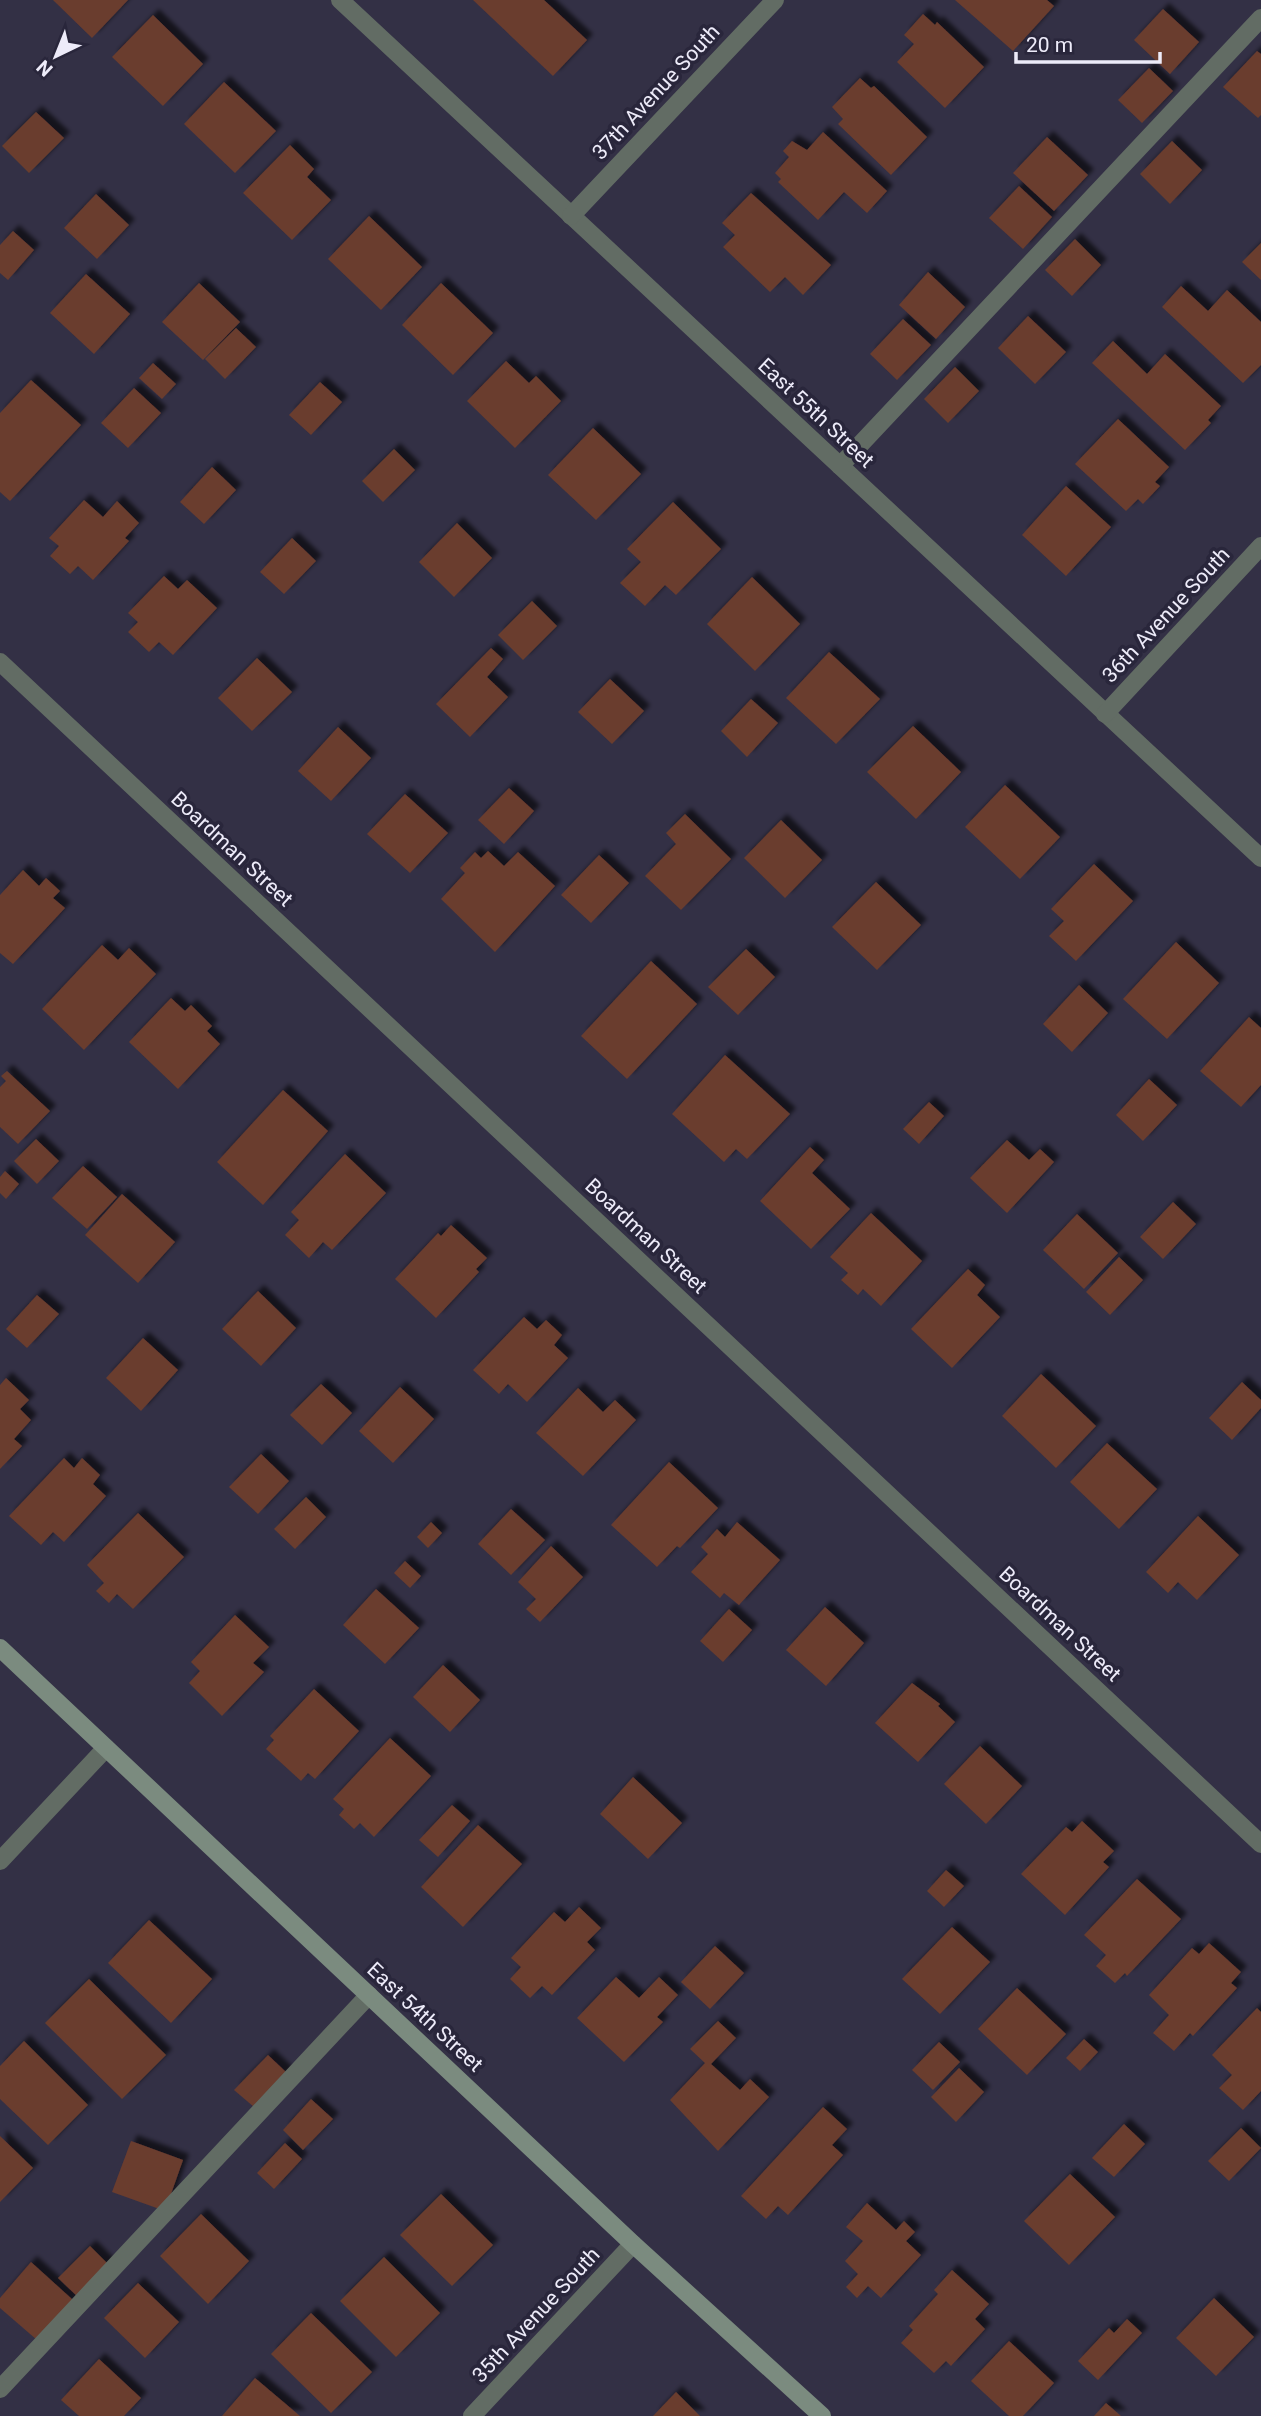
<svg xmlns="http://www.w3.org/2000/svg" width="1261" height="2416" font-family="Roboto,sans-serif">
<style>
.building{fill:#6a3c2e;filter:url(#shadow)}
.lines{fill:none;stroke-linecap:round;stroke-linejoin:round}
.lane{stroke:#626c64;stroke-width:18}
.street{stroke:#626c64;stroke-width:18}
.secondary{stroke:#7b8b7f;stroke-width:18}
.labels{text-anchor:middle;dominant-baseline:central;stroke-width:7;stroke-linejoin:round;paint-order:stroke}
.street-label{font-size:21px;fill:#edebf9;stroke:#29263b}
</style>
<defs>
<filter id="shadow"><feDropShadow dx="6" dy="-6" stdDeviation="2" flood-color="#0009"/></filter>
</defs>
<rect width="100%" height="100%" fill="#333045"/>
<!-- building -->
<g class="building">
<polygon points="53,0 128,0 92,38"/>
<polygon points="473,0 544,0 587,40 553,76"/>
<polygon points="955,0 1047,0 1054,6 1013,51"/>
<polygon points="1163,9 1199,42 1170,74 1134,40"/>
<polygon points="923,14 935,25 937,22 984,67 945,108 897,62 914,44 904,35"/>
<polygon points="153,15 203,64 163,106 112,57"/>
<polygon points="1257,51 1261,54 1261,115 1258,118 1223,87"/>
<polygon points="1149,68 1173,91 1142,123 1118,100"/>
<polygon points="860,78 871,88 874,86 927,137 891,175 838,124 843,119 832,107"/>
<polygon points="224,82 276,131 235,173 184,124"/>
<polygon points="36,112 64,138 29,173 2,146"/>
<polygon points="823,132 887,191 867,213 844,192 818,220 778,182 781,179 775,173 789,157 783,151 792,141 807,150"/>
<polygon points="1047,137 1088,175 1054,211 1013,173"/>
<polygon points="1172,141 1202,170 1170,204 1140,174"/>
<polygon points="290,145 314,169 307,177 331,200 292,240 243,193"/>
<polygon points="1019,186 1052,217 1023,249 989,218"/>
<polygon points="751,193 831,265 803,295 785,277 770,292 723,247 735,235 722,223"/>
<polygon points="96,194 129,225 97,259 64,228"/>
<polygon points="369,216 422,267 381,310 328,259"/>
<polygon points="13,231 34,250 8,280 0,273 0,245"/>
<polygon points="1075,239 1101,265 1072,296 1045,270"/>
<polygon points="1261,243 1261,280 1242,262"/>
<polygon points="928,272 965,307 936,339 899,305"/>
<polygon points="86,274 130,314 94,354 50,313"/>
<polygon points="199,283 240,322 203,360 162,322"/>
<polygon points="441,283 493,333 453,375 402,325"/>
<polygon points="1181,286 1208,311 1227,290 1261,322 1261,365 1243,383 1162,307"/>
<polygon points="1028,316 1066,352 1035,384 998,348"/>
<polygon points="903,319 931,345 897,380 870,354"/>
<polygon points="236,328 256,347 225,379 205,359"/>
<polygon points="1113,341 1147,374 1165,354 1221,406 1208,420 1211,423 1185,450 1092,363"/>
<polygon points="506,361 529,383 536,376 561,401 515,448 467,401"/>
<polygon points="153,363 176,384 162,399 139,378"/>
<polygon points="955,367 979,391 948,423 924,399"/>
<polygon points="31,380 81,425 10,501 0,492 0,413"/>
<polygon points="320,382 342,402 311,435 289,415"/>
<polygon points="134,388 161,413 128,448 101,423"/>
<polygon points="1118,419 1169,467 1155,482 1160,486 1143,504 1138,499 1126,511 1075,464"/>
<polygon points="593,428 641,474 596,520 548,475"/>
<polygon points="394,449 415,470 383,502 362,481"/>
<polygon points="212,467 236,490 204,524 180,502"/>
<polygon points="1066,486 1111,527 1066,576 1022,535"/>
<polygon points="84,500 103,517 117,501 139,523 125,538 129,541 93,580 78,566 70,574 50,556 59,546 49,538"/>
<polygon points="673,502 721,549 676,595 665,585 645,606 620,583 641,562 627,549"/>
<polygon points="457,523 492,558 454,597 419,562"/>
<polygon points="292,538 316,561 284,594 260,572"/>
<polygon points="164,576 178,589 187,580 217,608 173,655 159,642 149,652 128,632 138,622 128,613"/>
<polygon points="752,577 800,624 755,671 707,624"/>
<polygon points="532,601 557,626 523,660 498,635"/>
<polygon points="491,648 503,659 487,677 508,697 470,737 436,704"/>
<polygon points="829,652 880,699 836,744 786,698"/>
<polygon points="257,658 292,692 252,731 218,698"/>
<polygon points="610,679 644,711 612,744 578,712"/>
<polygon points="751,699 778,723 747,757 721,731"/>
<polygon points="913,726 961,772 916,819 867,772"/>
<polygon points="338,727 371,758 331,801 298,771"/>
<polygon points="1005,785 1060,837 1020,879 965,827"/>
<polygon points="509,788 534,811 504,844 478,820"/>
<polygon points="405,794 448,833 410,873 367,834"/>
<polygon points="685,814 731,859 681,910 645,876 676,844 666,833"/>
<polygon points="781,820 822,860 785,898 744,858"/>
<polygon points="488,851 504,866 518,852 555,886 495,952 441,899 465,873 460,868 475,852 481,858"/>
<polygon points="599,855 629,883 591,923 561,895"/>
<polygon points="1094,864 1133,901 1076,961 1049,936 1064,921 1051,909"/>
<polygon points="23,870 39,886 46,878 60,891 53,898 65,908 13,964 0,953 0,895"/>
<polygon points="876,882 921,925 877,970 832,927"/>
<polygon points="1176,942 1219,983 1167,1039 1123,999"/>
<polygon points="102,945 118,960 129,948 156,974 84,1050 42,1009"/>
<polygon points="746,949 775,977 738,1015 708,987"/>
<polygon points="651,961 697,1004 627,1079 581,1036"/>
<polygon points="1079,985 1108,1013 1072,1052 1043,1024"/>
<polygon points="171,998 185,1011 191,1005 212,1026 207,1031 220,1044 178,1089 129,1042"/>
<polygon points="1249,1017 1261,1028 1261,1085 1241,1107 1200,1071"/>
<polygon points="725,1055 790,1114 747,1159 736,1149 724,1162 672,1114"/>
<polygon points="7,1071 50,1111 18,1144 0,1127 0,1087 6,1081 1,1076"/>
<polygon points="1149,1079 1177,1105 1143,1141 1116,1115"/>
<polygon points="283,1090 328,1131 263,1205 217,1162"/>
<polygon points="929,1102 944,1116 919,1144 903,1129"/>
<polygon points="36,1139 59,1161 37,1184 14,1161"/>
<polygon points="1007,1140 1029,1160 1040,1149 1054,1162 1007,1213 970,1178"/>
<polygon points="810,1147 824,1160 812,1173 850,1209 811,1249 760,1201"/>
<polygon points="345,1154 386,1193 332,1250 323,1242 309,1258 285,1235 299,1220 291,1212"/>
<polygon points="83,1166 117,1197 87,1229 52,1198"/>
<polygon points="5,1171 19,1184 6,1199 0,1193 0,1177"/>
<polygon points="122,1194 175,1242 138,1283 85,1235"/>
<polygon points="1173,1202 1196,1224 1163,1259 1140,1237"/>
<polygon points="871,1213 922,1261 881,1306 863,1289 858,1295 841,1280 848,1273 830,1257"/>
<polygon points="1077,1214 1118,1253 1084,1289 1043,1250"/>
<polygon points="451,1225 487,1258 476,1269 479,1272 436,1318 395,1279 438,1233 441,1236"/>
<polygon points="1119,1257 1143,1280 1110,1315 1086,1292"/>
<polygon points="968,1269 985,1285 977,1295 1000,1317 952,1368 911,1329"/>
<polygon points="258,1291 296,1328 261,1366 222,1329"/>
<polygon points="37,1295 59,1314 27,1348 6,1329"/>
<polygon points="524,1317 537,1329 546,1320 562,1335 554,1345 568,1358 527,1402 508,1384 499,1394 473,1370"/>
<polygon points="143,1338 178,1370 141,1411 106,1378"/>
<polygon points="1041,1374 1096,1426 1056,1468 1002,1416"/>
<polygon points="6,1378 29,1400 20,1409 31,1420 14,1439 22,1446 0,1469 0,1385"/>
<polygon points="1242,1382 1261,1400 1261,1408 1232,1440 1209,1418"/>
<polygon points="321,1384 352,1413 322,1445 290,1415"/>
<polygon points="400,1387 434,1419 393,1463 359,1431"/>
<polygon points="578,1388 603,1412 615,1400 636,1420 583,1476 536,1433"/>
<polygon points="1107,1443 1157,1489 1119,1529 1070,1482"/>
<polygon points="261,1454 289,1481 258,1514 229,1487"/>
<polygon points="64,1458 74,1468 82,1458 100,1475 93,1484 106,1496 64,1542 53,1532 41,1545 9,1516"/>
<polygon points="669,1462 718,1508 680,1548 677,1546 657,1567 611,1525"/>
<polygon points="306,1497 326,1517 295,1549 274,1529"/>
<polygon points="511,1509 545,1540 511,1575 478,1544"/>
<polygon points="138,1513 184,1557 133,1609 117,1594 109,1603 96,1591 104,1583 87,1565"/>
<polygon points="1198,1516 1239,1555 1197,1600 1178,1582 1168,1593 1146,1572"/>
<polygon points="431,1522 442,1533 428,1548 417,1537"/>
<polygon points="737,1522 780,1560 739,1605 724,1593 720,1598 691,1572 708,1554 701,1547 717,1529 725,1537"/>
<polygon points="551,1546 583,1577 540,1622 526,1609 536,1599 518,1582"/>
<polygon points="405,1561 421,1576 410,1588 394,1573"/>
<polygon points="376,1589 419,1628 385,1664 343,1625"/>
<polygon points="825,1607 864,1643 826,1686 786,1650"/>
<polygon points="729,1609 752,1630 723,1662 700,1641"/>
<polygon points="235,1615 269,1647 253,1663 264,1672 222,1716 189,1683 200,1671 191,1662"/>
<polygon points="443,1665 480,1700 450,1732 413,1697"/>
<polygon points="912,1683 940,1704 938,1706 955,1722 918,1762 875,1723"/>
<polygon points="314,1689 359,1731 315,1779 308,1773 301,1781 266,1749 274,1740 270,1736"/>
<polygon points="390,1738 431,1776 374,1837 360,1823 354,1829 339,1815 344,1809 333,1799"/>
<polygon points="980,1746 1022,1786 986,1824 944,1784"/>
<polygon points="633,1777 682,1823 648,1859 600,1814"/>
<polygon points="452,1805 470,1821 438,1857 419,1840"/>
<polygon points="1082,1821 1114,1851 1103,1862 1109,1867 1065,1915 1021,1874 1066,1827 1072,1832"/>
<polygon points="478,1825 522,1864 463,1927 421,1887"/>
<polygon points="946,1870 964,1886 944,1907 927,1891"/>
<polygon points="1137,1879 1181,1919 1127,1976 1125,1973 1115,1983 1096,1966 1106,1955 1084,1935"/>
<polygon points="579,1907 601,1928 587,1942 595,1950 552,1995 542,1986 530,1998 510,1979 521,1967 511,1958 554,1912 565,1922"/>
<polygon points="149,1920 212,1979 171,2023 108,1963"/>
<polygon points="952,1927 990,1962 940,2014 902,1979"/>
<polygon points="1209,1943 1241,1972 1231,1983 1237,1988 1193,2036 1190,2033 1174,2051 1153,2033 1169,2015 1149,1995 1192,1948 1199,1954"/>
<polygon points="715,1946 744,1973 710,2009 681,1982"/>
<polygon points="616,1977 639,1998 659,1977 678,1995 657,2017 663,2022 624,2062 577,2018"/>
<polygon points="89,1979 166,2055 122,2099 45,2023"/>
<polygon points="1017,1988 1066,2034 1027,2075 978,2029"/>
<polygon points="1257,2008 1261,2012 1261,2091 1243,2110 1219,2088 1232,2075 1212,2055"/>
<polygon points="718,2021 736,2038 711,2064 740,2090 750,2079 769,2097 718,2151 670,2100 705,2063 690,2049"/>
<polygon points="1084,2039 1098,2052 1080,2071 1066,2058"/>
<polygon points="24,2041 88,2105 48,2145 0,2099 0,2066"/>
<polygon points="939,2042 960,2062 933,2090 912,2070"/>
<polygon points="268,2055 287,2073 254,2107 234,2090"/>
<polygon points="959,2068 984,2092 956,2122 931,2097"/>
<polygon points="311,2099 333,2119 303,2150 283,2130"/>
<polygon points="823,2107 847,2129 832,2145 843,2155 788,2215 778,2206 766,2219 741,2196"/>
<polygon points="1124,2124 1145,2144 1114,2177 1092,2158"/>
<polygon points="1241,2128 1261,2148 1229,2181 1208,2161"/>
<polygon points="0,2136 33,2168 0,2202"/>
<polygon points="131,2141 183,2160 165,2211 112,2192"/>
<polygon points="285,2143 302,2159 274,2189 257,2173"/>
<polygon points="1070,2174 1115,2217 1069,2265 1024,2221"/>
<polygon points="441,2194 493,2245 452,2286 400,2235"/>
<polygon points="867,2203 896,2230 904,2221 915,2232 906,2241 921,2255 881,2298 868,2286 857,2298 846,2287 858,2274 845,2261 863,2241 846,2227"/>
<polygon points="201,2214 249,2261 208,2304 160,2256"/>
<polygon points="90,2246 110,2266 79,2298 58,2278"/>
<polygon points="384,2257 440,2313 396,2357 340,2301"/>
<polygon points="31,2262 73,2300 37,2340 0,2308 0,2298"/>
<polygon points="952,2270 989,2304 975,2319 985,2329 951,2366 946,2361 934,2373 901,2343 913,2330 909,2326 938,2294 934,2290"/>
<polygon points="138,2283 179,2322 145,2358 104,2318"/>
<polygon points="1214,2298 1254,2337 1216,2376 1176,2338"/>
<polygon points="311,2313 372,2372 331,2413 271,2354"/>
<polygon points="1127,2319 1142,2333 1098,2380 1078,2361 1109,2328 1114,2333"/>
<polygon points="1009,2341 1054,2383 1023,2416 1009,2416 971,2381"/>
<polygon points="99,2359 141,2398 124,2416 79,2416 61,2400"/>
<polygon points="255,2378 300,2416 222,2416"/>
<polygon points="676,2392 700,2416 653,2416"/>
<polygon points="1106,2403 1121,2416 1094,2416"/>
</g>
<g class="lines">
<!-- lane -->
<g class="lane">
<polyline points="840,466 1261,18"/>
<polyline points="0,2389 369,1995"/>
</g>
<!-- street -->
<g class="street">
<polyline points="340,0 1261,858"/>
<polyline points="571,216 775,0"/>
<polyline points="0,662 1261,1844"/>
<polyline points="1105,714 1261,546"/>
<polyline points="0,1861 106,1748"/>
<polyline points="472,2416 633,2244"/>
</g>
<!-- secondary -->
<polyline class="secondary" points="0,1648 633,2244 822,2416"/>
</g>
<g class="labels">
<!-- street labels -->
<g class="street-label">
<text transform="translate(656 92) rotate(-47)">37th Avenue South</text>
<text transform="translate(816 413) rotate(43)">East 55th Street</text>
<text transform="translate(1166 615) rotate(-47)">36th Avenue South</text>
<text transform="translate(232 849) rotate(43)">Boardman Street</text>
<text transform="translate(646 1236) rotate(43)">Boardman Street</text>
<text transform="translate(1060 1624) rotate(43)">Boardman Street</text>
<text transform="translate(425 2017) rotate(43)">East 54th Street</text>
<text transform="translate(536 2315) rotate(-47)">35th Avenue South</text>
</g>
</g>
<!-- north arrow -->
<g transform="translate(56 56) rotate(223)" stroke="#29263b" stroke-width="5" paint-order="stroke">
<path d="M0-5L12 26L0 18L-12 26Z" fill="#edebf9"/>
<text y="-10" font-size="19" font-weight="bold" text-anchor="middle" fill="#edebf9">N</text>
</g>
<!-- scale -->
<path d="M1016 52v10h144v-10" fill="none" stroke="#edebf9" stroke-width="3.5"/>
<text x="1026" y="52" font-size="21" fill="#edebf9" stroke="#29263b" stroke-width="5" paint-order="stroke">20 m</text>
</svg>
